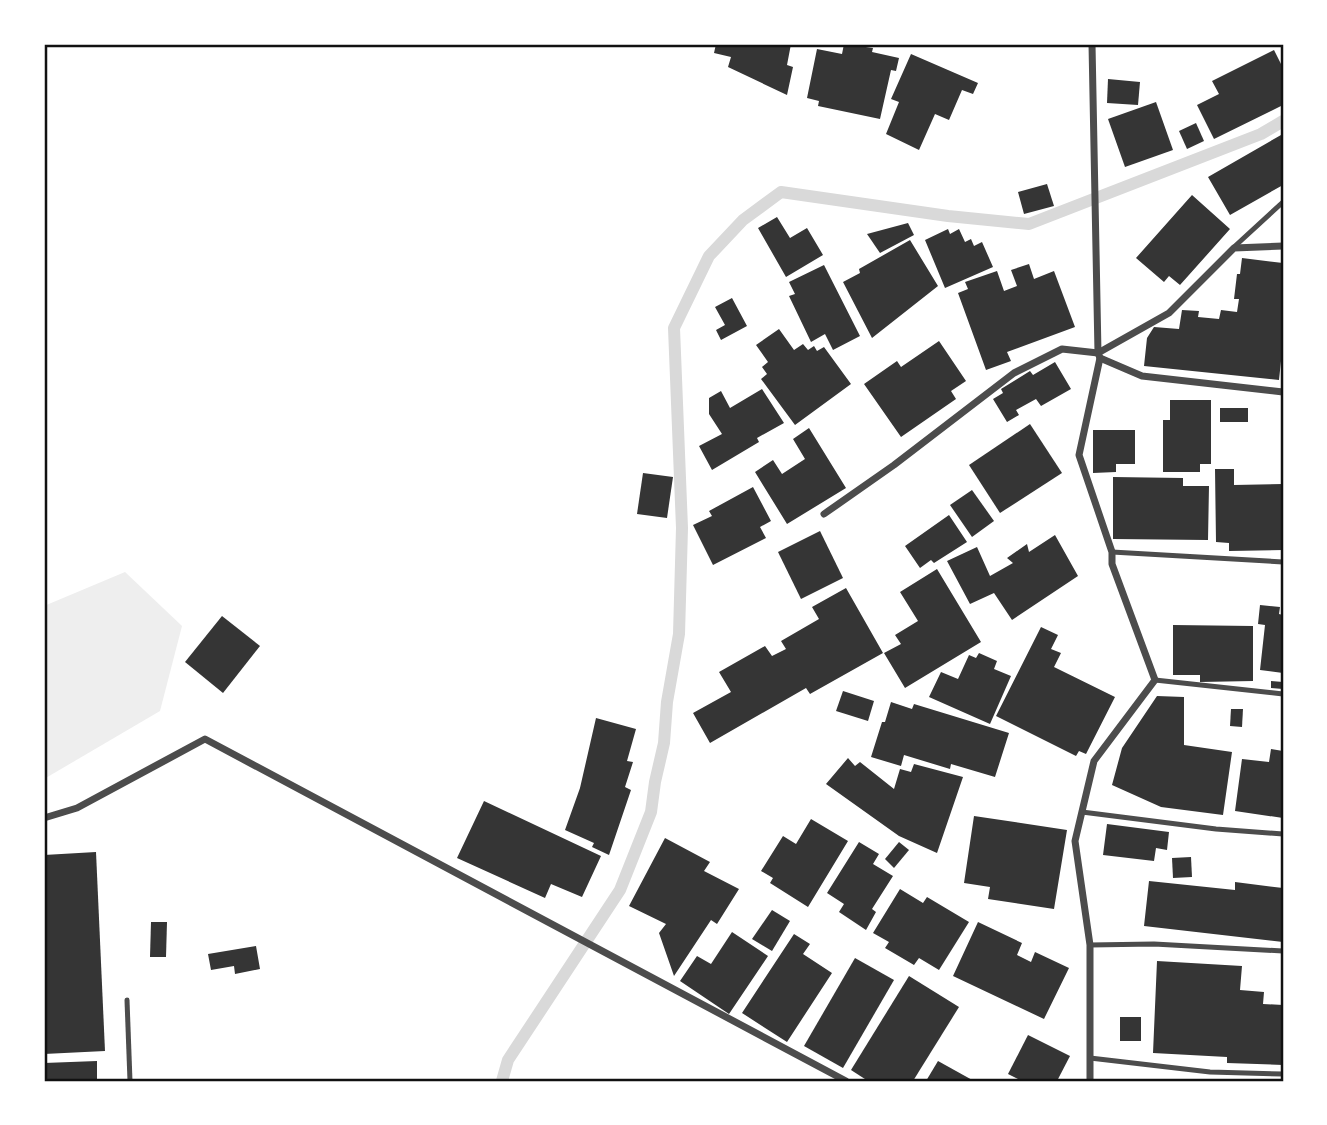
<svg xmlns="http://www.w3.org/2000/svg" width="1327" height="1125" font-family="Barlow,sans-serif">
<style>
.green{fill:#eee}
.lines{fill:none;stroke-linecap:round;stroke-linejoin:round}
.stream{stroke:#d9d9d9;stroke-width:12}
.building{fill:#353535}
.service{stroke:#4c4c4c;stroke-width:5}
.minor{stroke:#4c4c4c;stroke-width:7}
.neatline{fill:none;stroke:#111;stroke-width:2.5}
</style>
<rect width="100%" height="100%" fill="#fff"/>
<!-- green -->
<polygon class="green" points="125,572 182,626 160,711 44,779 44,606"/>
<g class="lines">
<!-- stream -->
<polyline class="stream" points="502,1081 508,1060 620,890 651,812 655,782 664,743 667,702 679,634 682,528 674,328 709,256 743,220 781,192 948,216 1029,224 1261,134 1283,121"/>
</g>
<!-- building -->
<g class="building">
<polygon points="716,44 791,44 787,65 793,67 787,95 728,67 731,57 714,53"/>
<polygon points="844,44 873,48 872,52 899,58 896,71 891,70 880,119 818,106 819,101 807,98 817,49 842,54"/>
<polygon points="1274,50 1283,68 1283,105 1214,139 1197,105 1219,94 1212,81"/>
<polygon points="911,54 978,83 973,94 962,90 949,120 935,114 919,150 886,134 899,102 891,99"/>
<polygon points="1108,79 1140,82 1138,105 1107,103"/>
<polygon points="1156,102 1173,150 1125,167 1108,119"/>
<polygon points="1196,123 1204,141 1187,149 1179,131"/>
<polygon points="1281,135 1283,139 1283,173 1281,175 1283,185 1230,215 1208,177"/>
<polygon points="1047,184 1054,206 1024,214 1018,192"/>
<polygon points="1192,195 1230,229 1180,285 1169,276 1164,282 1136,258"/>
<polygon points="777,217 790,238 807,228 823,255 786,277 758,228"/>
<polygon points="908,223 914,235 880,253 867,234"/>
<polygon points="948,229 950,234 959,229 965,242 971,239 974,246 982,242 993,267 945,288 925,240"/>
<polygon points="910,240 938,286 872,338 843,282 860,273 859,269"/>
<polygon points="1242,258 1283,263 1283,342 1279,380 1144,366 1147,338 1154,327 1179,329 1182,310 1199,311 1198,317 1219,319 1221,310 1237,312 1239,299 1234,299 1237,274 1240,274"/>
<polygon points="1029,264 1034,279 1054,271 1075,327 1007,352 1011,361 986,370 958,293 968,289 965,282 997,271 1004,291 1017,286 1011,270"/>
<polygon points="824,265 860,336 833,350 825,334 811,342 789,296 795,294 789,282"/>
<polygon points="732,298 747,326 721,340 716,330 725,325 715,307"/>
<polygon points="779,329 794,350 803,344 808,350 814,346 817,351 824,347 851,384 795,425 761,379 767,374 762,367 768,362 756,345"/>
<polygon points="939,341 966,381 951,391 956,399 901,437 864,384 897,361 901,367"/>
<polygon points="1055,362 1071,389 1041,406 1036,399 1016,410 1019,415 1007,422 993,399 1003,393 1001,389 1030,371 1033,375"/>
<polygon points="762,389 784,423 757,438 759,442 712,470 699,446 722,434 709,414 709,398 721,391 730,408"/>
<polygon points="1170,400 1211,400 1211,464 1200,464 1200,472 1163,472 1163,420 1170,420"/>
<rect x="1220" y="408" width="28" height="14"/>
<polygon points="1030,424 1062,473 1000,513 969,465"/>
<polygon points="809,428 846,488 787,524 755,472 773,460 782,474 805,459 793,439"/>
<polygon points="1093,430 1135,430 1135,464 1116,464 1116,472 1093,473"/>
<polygon points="1215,469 1234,469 1234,485 1283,484 1283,550 1229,551 1229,543 1216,542"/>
<polygon points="643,473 673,477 667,518 637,514"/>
<polygon points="1113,477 1183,478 1183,486 1209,486 1208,540 1113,539"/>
<polygon points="753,487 771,521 760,527 766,538 713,565 693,525 712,516 709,511"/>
<polygon points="972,490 994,521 972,537 950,505"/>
<polygon points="949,515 967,542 934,563 931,560 920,568 905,546"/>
<polygon points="820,531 843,578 801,599 778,552"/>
<polygon points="1055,535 1078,576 1012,620 994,593 970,604 947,561 977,547 990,576 1013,563 1007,558 1027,544 1029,552"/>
<polygon points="937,569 981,642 905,688 884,653 901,644 895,635 918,621 900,592"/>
<polygon points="846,588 883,653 810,694 806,688 710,743 693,713 731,692 719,672 765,646 772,656 786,649 781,641 819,619 812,607"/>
<polygon points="1260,605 1280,607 1279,614 1283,615 1283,673 1260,670 1265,625 1258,624"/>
<polygon points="222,616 260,646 223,693 185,662"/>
<polygon points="1173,625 1253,626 1253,681 1200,682 1200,675 1173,675"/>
<polygon points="1041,627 1058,635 1051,649 1061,653 1054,667 1115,697 1086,754 1079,751 1076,756 996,716"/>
<polygon points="979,653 997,661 994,669 1011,676 990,724 929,697 941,672 958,679 969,655 976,658"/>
<polygon points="1271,681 1283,682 1283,689 1271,688"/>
<polygon points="843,691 874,701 868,721 836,711"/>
<polygon points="1157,696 1184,697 1184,745 1232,752 1223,815 1161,807 1112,785 1122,748"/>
<polygon points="891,702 912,709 914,704 1009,733 995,777 951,764 950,769 904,755 901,766 871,757 882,722 885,722"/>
<polygon points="1231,709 1243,709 1242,727 1230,726"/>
<polygon points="596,718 636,729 627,761 633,762 625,787 631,790 609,855 592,847 594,843 565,830 580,788"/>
<polygon points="1271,749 1283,751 1283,818 1235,811 1242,759 1269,762"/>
<polygon points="848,758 855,766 860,762 894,789 900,769 911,772 914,764 963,777 937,853 899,836 826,784"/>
<polygon points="484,801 601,856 582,897 551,884 545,898 457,858"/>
<polygon points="974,816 1067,830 1054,909 988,899 990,887 964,883"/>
<polygon points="811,819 848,841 808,907 770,883 773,878 761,871 783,836 796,844"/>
<polygon points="1107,824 1169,832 1167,850 1156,848 1154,861 1103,855"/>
<polygon points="665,838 710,862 704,871 739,889 717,924 711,920 674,976 659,933 666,924 629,906"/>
<polygon points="859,842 879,854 873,864 893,876 872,909 876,912 866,930 839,912 844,904 827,893"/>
<polygon points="899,842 909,850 894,868 885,859"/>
<polygon points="96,852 105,1051 44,1054 44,855"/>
<polygon points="1191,857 1192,877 1173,878 1172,858"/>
<polygon points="1149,881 1235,890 1235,882 1283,888 1283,942 1144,926"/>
<polygon points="900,889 923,903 927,897 969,922 939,970 919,958 914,965 885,948 889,942 873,933"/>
<polygon points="772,910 790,921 772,951 752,939"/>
<polygon points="151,922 167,922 166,957 150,957"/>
<polygon points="978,922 1022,943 1017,955 1031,962 1035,952 1069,968 1044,1019 953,976"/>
<polygon points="732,932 768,956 729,1014 680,981 697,956 711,964"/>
<polygon points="794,934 810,944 803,954 832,973 787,1042 742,1013"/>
<polygon points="256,946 260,969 235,974 234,966 211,970 208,954"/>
<polygon points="855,958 894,980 843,1068 804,1046"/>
<polygon points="1157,961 1242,966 1240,990 1264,992 1263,1004 1283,1005 1283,1065 1227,1063 1227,1057 1153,1053"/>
<polygon points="909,976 959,1007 913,1081 868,1081 851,1070"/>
<rect x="1120" y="1017" width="21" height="24"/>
<polygon points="1028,1035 1070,1056 1057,1081 1022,1081 1008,1074"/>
<polygon points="97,1061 97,1081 44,1081 44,1063"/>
<polygon points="938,1061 974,1081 926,1081"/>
</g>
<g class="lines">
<!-- service -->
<g class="service">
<polyline points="1234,247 1283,202"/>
<polyline points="1112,552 1283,562"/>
<polyline points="1155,680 1283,694"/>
<polyline points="1082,812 1216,829 1283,834"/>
<polyline points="1090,945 1154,944 1283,951"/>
<polyline points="127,1000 130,1081"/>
<polyline points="1090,1058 1210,1072 1283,1074"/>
</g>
<!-- minor -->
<g class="minor">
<polyline points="1100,358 1142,376 1283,392"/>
<polyline points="824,514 894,465 1014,373 1062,349 1098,353 1169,313 1234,248 1283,246"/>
<polyline points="44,818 77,808 205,739 846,1081"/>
<polyline points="1090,1081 1090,945 1075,841 1094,761 1155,680 1112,564 1112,552 1079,455 1100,358 1098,353 1092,44"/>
</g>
</g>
<!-- border -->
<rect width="1327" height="1125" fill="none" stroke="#ffffff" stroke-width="91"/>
<rect x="46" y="46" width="1236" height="1034" class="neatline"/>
</svg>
